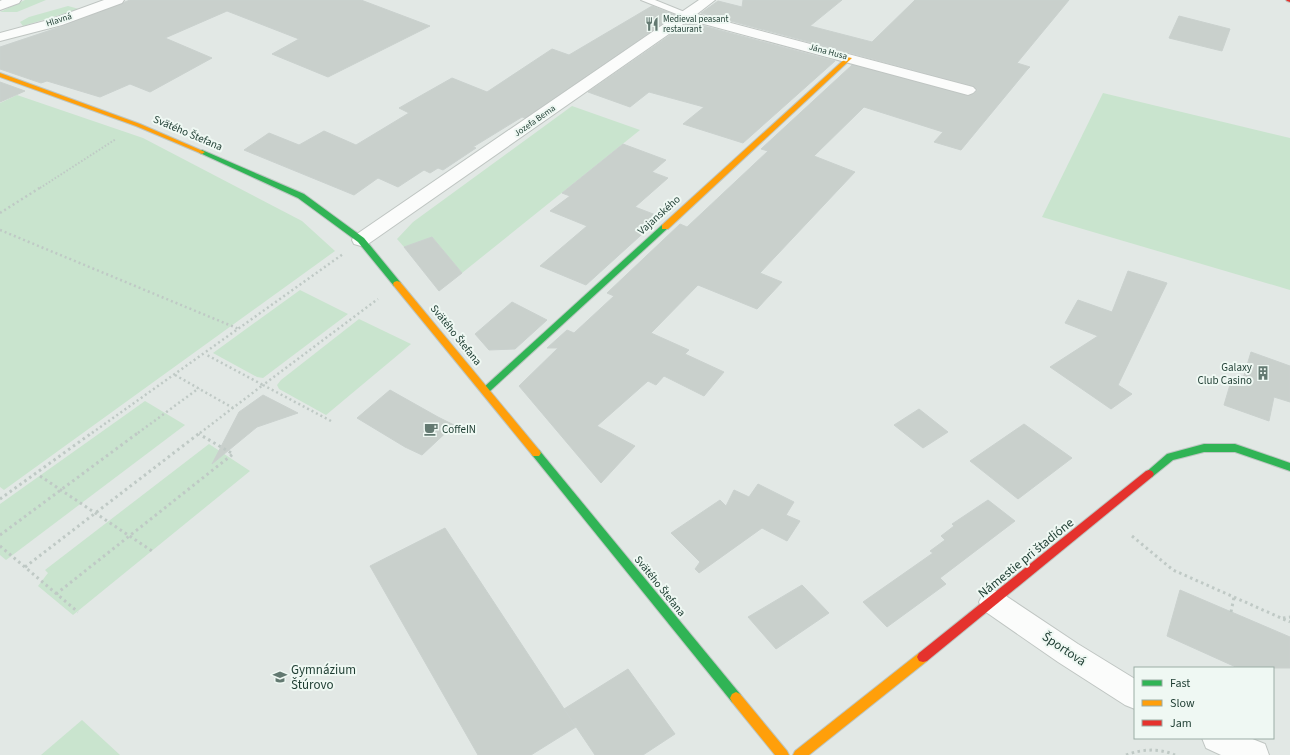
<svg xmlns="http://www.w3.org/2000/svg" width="1290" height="755" font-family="'Source Sans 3',sans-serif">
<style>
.green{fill:#c9e4ce}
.building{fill:#c9d0cc;stroke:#cad1ce}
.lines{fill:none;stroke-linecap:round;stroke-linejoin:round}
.lane-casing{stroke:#bfc5c2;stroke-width:2}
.street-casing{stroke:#bfc5c2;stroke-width:2}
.fast-casing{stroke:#bdc6c2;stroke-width:2}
.slow-casing{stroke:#bdc6c2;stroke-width:2}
.jam-casing{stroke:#bdc6c2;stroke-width:2}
.path-far2{stroke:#bfc9c5;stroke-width:2;stroke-dasharray:1.5 2;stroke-linecap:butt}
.path-far1{stroke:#bfc9c5;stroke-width:2.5;stroke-dasharray:2 3;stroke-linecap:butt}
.path{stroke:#bfc9c5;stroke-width:3;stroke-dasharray:2.5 3.5;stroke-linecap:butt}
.lane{fill:#fbfcfb;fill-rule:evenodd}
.street{fill:#fbfcfb;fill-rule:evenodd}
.fast{fill:#30b455;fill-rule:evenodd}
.slow{fill:#ff9f0a;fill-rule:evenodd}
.jam{fill:#e5322d;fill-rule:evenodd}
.labels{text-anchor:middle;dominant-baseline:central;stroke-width:4;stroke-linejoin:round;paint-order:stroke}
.far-poi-label{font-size:9px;fill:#1e3d32;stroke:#eff8f3;text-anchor:start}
.far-street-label{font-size:9px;fill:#1e3d32;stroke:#eff8f3}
.street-label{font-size:11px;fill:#1e3d32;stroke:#eff8f3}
.poi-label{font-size:11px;fill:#1e3d32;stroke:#eff8f3;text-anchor:end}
.near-street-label{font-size:13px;fill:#1e3d32;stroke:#eff8f3}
.near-poi-label{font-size:13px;fill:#1e3d32;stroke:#eff8f3;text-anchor:start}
</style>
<rect width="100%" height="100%" fill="#e2e8e5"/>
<!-- green -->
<g class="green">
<polygon points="25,0 46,0 17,12 0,12"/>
<polygon points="68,6 79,9 23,26 20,22 29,17"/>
<polygon points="1103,93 1290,138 1290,290 1042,217"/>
<polygon points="17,95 143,138 302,221 335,251 4,490 0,487 0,103"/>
<polygon points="572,106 640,130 462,273 432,237 404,247 397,239 413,222"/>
<polygon points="300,290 348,314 263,378 257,377 213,353"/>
<polygon points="359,319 411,344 326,415 279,389 277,385 281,380"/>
<polygon points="145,401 185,425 6,560 0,555 0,504"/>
<polygon points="209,444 250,471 73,615 38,586 48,573 45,570"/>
<polygon points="82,720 120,755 41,755"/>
</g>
<!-- building -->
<g class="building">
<polygon points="130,0 361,0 430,26 328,77 272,54 299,39 227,11 165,38 212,58 150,92 130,84 100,97 47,81 41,83 0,69 0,47 63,26"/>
<polygon points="743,0 842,0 810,26 872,42 915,0 1069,0 1017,63 1030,67 1027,70 961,150 934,142 943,132 864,107 814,156 855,172 760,273 782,282 757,309 698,285 651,333 689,350 685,354 724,372 704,396 664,376 656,385 648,381 597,426 635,446 601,483 519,386 558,348 547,348 567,330 574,333 614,296 607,293 680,224 687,227 768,151 761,149 852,65 968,96 974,94 978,90 973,86 701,13 718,1 742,7"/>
<polygon points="652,6 675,15 525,118 522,117 473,147 476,148 443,170 438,168 430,173 424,170 398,187 378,178 354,195 244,150 269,133 299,145 324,131 356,145 409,113 399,108 452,78 487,92 552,49 569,55"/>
<polygon points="1179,16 1230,29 1222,51 1169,38"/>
<polygon points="689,22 835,61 743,143 683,124 704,107 649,92 630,107 588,92"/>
<polygon points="0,82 25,91 0,102"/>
<polygon points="623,144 666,160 652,172 668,178 635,207 661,217 586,285 540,266 587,226 550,211 570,196 562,193"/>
<polygon points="432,237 462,273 439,291 404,247"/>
<polygon points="1128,271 1167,283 1118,385 1132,394 1111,409 1050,367 1098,336 1065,323 1078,300 1112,312"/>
<polygon points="512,302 547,320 515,349 489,350 475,334"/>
<polygon points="1251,352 1290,366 1290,402 1274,397 1269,421 1224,405 1232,378 1242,382"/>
<polygon points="390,390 438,417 454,425 422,455 405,447 357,418"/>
<polygon points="263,395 298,413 257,427 212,464 239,412"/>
<polygon points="919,409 948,432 923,448 894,425"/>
<polygon points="1024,424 1072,458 1018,499 970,461"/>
<polygon points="758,484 794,502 786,515 800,521 787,541 762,528 699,573 695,569 700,562 671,533 720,500 726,506 734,490 749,497"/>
<polygon points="988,500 1015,521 940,578 946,584 887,627 863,602 933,553 930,551 945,540 941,536 954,526 952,524"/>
<polygon points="445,528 576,727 531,755 478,755 370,566"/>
<polygon points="802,585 829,613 776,649 748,617"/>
<polygon points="1180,590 1290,637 1290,668 1238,668 1167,636"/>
<polygon points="628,669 675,734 643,755 595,755 564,709"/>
</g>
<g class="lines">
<defs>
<polygon id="lane" points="641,0 655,0 692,15 687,18 684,17"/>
<g id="street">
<polygon points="2,0 21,0 19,3 0,10 0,1"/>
<polygon points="104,0 124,0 122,3 62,25 0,41 0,33 52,19"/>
<polygon points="699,0 715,0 697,14 973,87 976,90 973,93 968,95 689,20 368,244 361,246 354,244 352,240 354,236"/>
<polygon points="993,590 1003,594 1078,644 1135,679 1135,709 1125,705 1058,662 983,610 979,602 983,594"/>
<polygon points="1202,738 1250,738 1265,744 1269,755 1221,755 1206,748"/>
</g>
<g id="fast">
<polygon points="202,150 304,194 364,238 400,282 401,284 400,286 394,286 358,242 298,198 200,153 199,152"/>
<polygon points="662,225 668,225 669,227 489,392 483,392 481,390 483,388"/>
<polygon points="1204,444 1235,444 1290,463 1290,471 1235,452 1204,452 1173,460 1152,477 1146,477 1144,474 1167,454"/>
<polygon points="536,449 539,450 740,694 742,698 740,702 736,704 732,702 533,456 531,453 533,450"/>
</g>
<g id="slow">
<polygon points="847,57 852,58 668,229 662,229 662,225"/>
<polygon points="0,73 140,124 205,152 202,154 200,153 136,126 0,77"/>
<polygon points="397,281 400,282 539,450 541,453 539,456 533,456 394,286 393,284 394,282"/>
<polygon points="923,652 927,653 929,657 927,661 809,755 793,755 795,751 919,653"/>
<polygon points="736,692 740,694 787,751 789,755 775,755 732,702 730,698 732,694"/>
</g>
<g id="jam">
<polygon points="1286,0 1290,0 1290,2 1287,1"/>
<polygon points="1149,470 1152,471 1154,474 1152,477 927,661 923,662 919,661 917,657 919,653 1146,471"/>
</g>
</defs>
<!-- lane casing -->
<use href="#lane" class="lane-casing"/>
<!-- street casing -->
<use href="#street" class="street-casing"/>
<!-- fast casing -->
<use href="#fast" class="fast-casing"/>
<!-- slow casing -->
<use href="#slow" class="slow-casing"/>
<!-- jam casing -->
<use href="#jam" class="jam-casing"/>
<!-- path-far2 -->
<polyline class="path-far2" points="40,188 116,139"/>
<!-- path-far1 -->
<g class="path-far1">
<polyline points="0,213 41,187"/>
<polyline points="0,230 239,329"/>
<polyline points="175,375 233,408"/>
<polyline points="331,421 263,385 378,299"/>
<polyline points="92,433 343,254"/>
<polyline points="138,433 199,388"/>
<polyline points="200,433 263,385 205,354"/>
</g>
<!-- path -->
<g class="path">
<polyline points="40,476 152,551"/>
<polyline points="0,499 93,432"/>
<polyline points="0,535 139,432"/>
<polyline points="1132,536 1173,570 1290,622"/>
<polyline points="0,546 78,612"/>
<polyline points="25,567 201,432"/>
<polyline points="56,594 233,454 199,434"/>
<polyline points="1231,612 1234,597"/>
<polyline points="1283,618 1290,617"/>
<path d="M1126,755C1142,749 1159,748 1175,755"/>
</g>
<!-- lane -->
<use href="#lane" class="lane"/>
<!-- street -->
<use href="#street" class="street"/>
<!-- fast -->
<use href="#fast" class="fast"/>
<!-- slow -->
<use href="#slow" class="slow"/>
<!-- jam -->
<use href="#jam" class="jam"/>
</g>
<!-- icons -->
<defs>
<symbol id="restaurant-bare" viewBox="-9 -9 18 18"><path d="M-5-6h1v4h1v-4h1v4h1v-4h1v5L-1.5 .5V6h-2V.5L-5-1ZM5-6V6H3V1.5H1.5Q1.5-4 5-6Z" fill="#637971" stroke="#eff8f3" stroke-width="2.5" paint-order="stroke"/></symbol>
<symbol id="building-bare" viewBox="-9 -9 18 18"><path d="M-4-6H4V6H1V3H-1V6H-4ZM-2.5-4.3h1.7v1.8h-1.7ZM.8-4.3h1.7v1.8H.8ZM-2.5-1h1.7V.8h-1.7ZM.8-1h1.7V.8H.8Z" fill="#637971" stroke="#eff8f3" stroke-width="2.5" paint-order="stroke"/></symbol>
<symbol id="cafe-bare" viewBox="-9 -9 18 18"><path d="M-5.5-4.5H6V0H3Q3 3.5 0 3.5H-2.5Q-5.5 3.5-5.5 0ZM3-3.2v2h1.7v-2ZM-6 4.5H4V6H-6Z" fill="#637971" stroke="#eff8f3" stroke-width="2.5" paint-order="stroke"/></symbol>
<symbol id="school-bare" viewBox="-9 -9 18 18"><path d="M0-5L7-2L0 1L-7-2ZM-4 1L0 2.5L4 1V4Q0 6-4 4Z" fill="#637971" stroke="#eff8f3" stroke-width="2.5" paint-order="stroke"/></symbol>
</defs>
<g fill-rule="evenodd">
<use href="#restaurant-bare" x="642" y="14" width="20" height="20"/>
<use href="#building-bare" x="1253" y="363" width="20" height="20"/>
<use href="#cafe-bare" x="421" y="419" width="20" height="20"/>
<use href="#school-bare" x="270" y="667" width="20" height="20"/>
</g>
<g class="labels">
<!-- far-poi labels -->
<g class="far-poi-label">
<text x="663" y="19">Medieval peasant<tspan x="663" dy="10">restaurant</tspan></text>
</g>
<!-- far-street labels -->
<g class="far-street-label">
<text transform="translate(59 20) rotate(-18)">Hlavná</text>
<text transform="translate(828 52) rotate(15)">Jána Husa</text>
<text transform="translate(535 121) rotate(-35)">Jozefa Bema</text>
</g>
<!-- street labels -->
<g class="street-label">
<text transform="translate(188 133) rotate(23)">Svätého Štefana</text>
<text transform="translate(659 215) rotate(-42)">Vajanského</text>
<text transform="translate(456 335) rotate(51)">Svätého Štefana</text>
<text transform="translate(660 586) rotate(51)">Svätého Štefana</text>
</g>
<!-- poi labels -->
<g class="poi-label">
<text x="1252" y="367">Galaxy<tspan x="1252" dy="13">Club Casino</tspan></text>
<text x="442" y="429" text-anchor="start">CoffeIN</text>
</g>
<!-- near-street labels -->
<g class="near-street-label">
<text transform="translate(1026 558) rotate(-39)">Námestie pri štadióne</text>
<text transform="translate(1064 649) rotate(34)">Športová</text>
</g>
<!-- near-poi labels -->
<g class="near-poi-label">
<text x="291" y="670">Gymnázium<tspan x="291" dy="15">Štúrovo</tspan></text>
</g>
</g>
<!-- legend -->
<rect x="1134" y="667" width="140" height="72" fill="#eff8f3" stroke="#9bada6"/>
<rect x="1142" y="680" width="20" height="6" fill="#30b455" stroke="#9bada6"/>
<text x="1170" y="687" font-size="12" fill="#1e3d32">Fast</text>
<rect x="1142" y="700" width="20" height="6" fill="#ff9f0a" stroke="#9bada6"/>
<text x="1170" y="707" font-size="12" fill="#1e3d32">Slow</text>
<rect x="1142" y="720" width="20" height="6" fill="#e5322d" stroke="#9bada6"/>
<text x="1170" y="727" font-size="12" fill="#1e3d32">Jam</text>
</svg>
